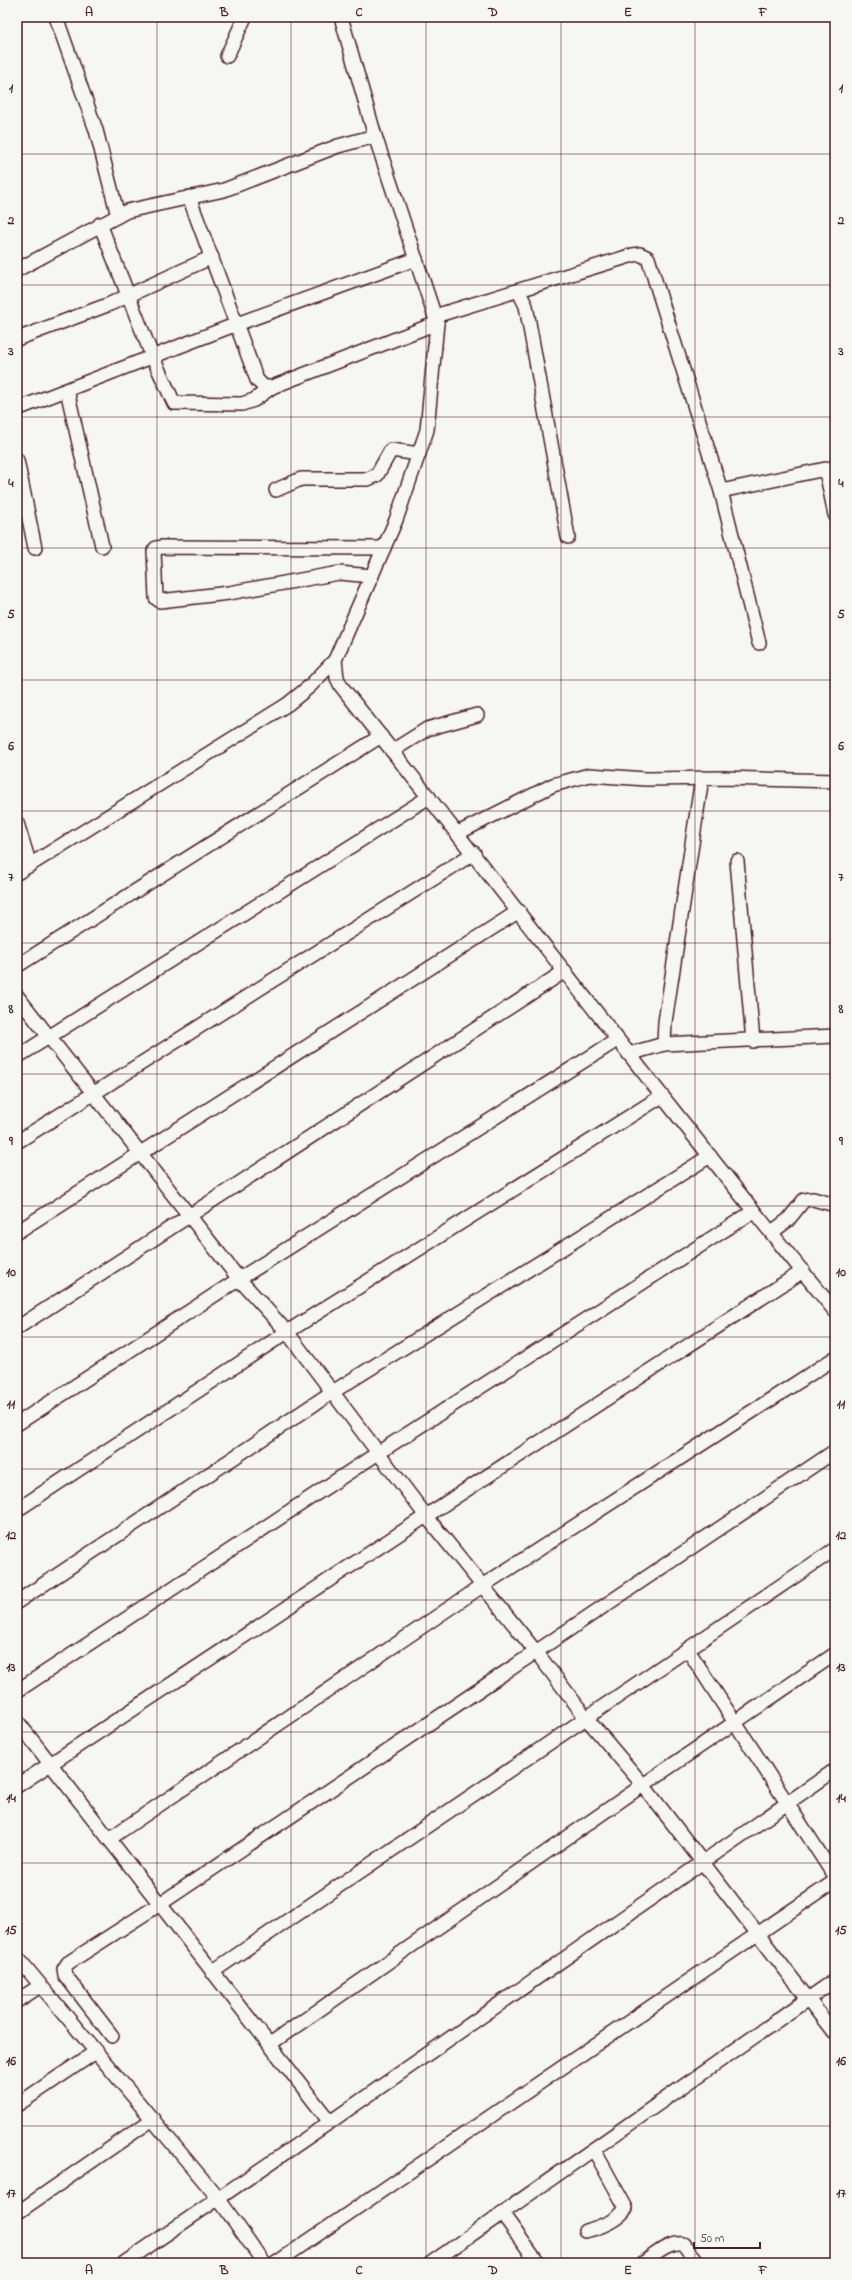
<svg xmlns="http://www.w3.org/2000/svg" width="852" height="2280" font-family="'Indie Flower',sans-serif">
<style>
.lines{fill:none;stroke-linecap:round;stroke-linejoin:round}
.minor-casing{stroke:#4a1f2b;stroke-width:16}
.minor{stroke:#f6f6f2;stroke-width:13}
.grid{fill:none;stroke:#4a1f2b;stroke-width:1;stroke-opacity:0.55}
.neatline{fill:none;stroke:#4a1f2b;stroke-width:1.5}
.grid-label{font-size:13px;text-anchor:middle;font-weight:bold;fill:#4a1f2b}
</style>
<rect width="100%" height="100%" fill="#f6f6f2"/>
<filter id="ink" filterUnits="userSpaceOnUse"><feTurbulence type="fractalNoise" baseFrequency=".025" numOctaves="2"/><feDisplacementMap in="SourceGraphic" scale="8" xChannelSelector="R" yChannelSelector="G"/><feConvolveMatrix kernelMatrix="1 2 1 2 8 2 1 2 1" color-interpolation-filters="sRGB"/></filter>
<g filter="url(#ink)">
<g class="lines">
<defs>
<g id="minor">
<polyline points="56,17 96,130 118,216"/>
<polyline points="227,56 245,17"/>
<polyline points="189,197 257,380 264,387 272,387 437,323"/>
<polyline points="100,224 153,358 174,403 242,404 254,400 272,387"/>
<polyline points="17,270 127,211 224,190 338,146 375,136"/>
<polyline points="519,292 526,306 568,537"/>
<polyline points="435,316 633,255 640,254 648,258 721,491 759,643"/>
<polyline points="17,339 110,304 212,257"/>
<polyline points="67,390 102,546"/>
<polyline points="17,409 237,324 416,259"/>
<polyline points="17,460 35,548"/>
<polyline points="826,471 835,515"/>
<polyline points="276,490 301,479 368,479 377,475 391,450 419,454"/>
<polyline points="721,491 835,467"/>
<polyline points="372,576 339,573 229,593 160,601 156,598 154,551 156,548 161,547 384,548"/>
<path d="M335,660L337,678L341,686C506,894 666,1106 835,1311"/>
<polyline points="392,751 427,729 477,715"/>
<polyline points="17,823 30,865"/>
<polyline points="458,833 553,785 589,775 646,779 723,778 835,781"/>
<polyline points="737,861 753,1041"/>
<polyline points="17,873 288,704 310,686 335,660 396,520 427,430 437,323 375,136 341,17"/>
<polyline points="17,966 381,736"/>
<polyline points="17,996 239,1279 287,1332 426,1516 537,1653 587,1719 643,1785 835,2034"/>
<polyline points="664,1044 665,1022 702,778"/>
<polyline points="629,1054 664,1044 835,1036"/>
<polyline points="17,1057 429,797"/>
<polyline points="17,1142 474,853"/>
<polyline points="17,1232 519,911"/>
<polyline points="772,1232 788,1220 804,1200 813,1199 835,1205"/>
<polyline points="17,1328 565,971"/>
<polyline points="17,1424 239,1279 617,1040"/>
<polyline points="17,1510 287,1332 662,1096"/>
<polyline points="17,1602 331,1393 710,1156"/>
<polyline points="688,1650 835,1877"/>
<polyline points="17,1691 378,1453 754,1211"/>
<polyline points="17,1721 330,2122"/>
<polyline points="17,1786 426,1516 803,1271"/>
<polyline points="109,1839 482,1586 835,1358"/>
<polyline points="17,1957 218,2198 264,2263"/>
<polyline points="212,1972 835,1549"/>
<polyline points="17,2001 40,1986"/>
<polyline points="112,2036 65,1975 64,1969 68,1963 160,1904 835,1451"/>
<polyline points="270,2044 643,1785 835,1654"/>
<polyline points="17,2105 97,2051"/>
<polyline points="17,2213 153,2119"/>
<polyline points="502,2213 538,2263"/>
<path d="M585,2231C599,2228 619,2220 626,2208L594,2150"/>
<polyline points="124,2263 330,2122 835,1770"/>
<polyline points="276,2263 835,1881"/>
<polyline points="431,2263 835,1980"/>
<path d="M643,2263C655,2255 668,2242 683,2244L699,2263"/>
</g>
</defs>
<!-- minor casing -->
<use href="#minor" class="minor-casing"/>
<!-- minor -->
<use href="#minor" class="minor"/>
</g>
</g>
<!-- grid -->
<path class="grid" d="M157,17V2263M291,17V2263M426,17V2263M561,17V2263M695,17V2263M17,154H835M17,285H835M17,417H835M17,548H835M17,680H835M17,811H835M17,943H835M17,1074H835M17,1206H835M17,1337H835M17,1469H835M17,1600H835M17,1732H835M17,1863H835M17,1995H835M17,2126H835"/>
<!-- margin -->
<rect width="852" height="2280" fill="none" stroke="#f6f6f2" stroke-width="44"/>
<!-- scale -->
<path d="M694 2242v6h66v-6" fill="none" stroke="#4a1f2b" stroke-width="2"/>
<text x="700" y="2242" font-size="12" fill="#4a1f2b" stroke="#f6f6f2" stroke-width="3" paint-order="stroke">50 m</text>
<rect x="22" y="22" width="808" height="2236" class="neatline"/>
<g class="grid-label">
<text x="89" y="16">A</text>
<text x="224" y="16">B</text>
<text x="359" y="16">C</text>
<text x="493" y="16">D</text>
<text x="628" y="16">E</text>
<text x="763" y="16">F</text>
<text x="11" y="92">1</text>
<text x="841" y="92">1</text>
<text x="11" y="224">2</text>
<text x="841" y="224">2</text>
<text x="11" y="355">3</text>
<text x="841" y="355">3</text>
<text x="11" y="487">4</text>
<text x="841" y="487">4</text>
<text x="11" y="618">5</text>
<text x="841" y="618">5</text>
<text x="11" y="750">6</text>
<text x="841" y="750">6</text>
<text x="11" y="881">7</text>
<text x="841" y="881">7</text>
<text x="11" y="1013">8</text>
<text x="841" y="1013">8</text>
<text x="11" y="1145">9</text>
<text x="841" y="1145">9</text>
<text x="11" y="1276">10</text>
<text x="841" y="1276">10</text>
<text x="11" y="1408">11</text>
<text x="841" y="1408">11</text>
<text x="11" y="1539">12</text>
<text x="841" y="1539">12</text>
<text x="11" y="1671">13</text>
<text x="841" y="1671">13</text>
<text x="11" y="1802">14</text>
<text x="841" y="1802">14</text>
<text x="11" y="1934">15</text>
<text x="841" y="1934">15</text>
<text x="11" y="2065">16</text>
<text x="841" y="2065">16</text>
<text x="11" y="2197">17</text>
<text x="841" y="2197">17</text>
<text x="89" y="2274">A</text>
<text x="224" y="2274">B</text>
<text x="359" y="2274">C</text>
<text x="493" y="2274">D</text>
<text x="628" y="2274">E</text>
<text x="763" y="2274">F</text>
</g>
</svg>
